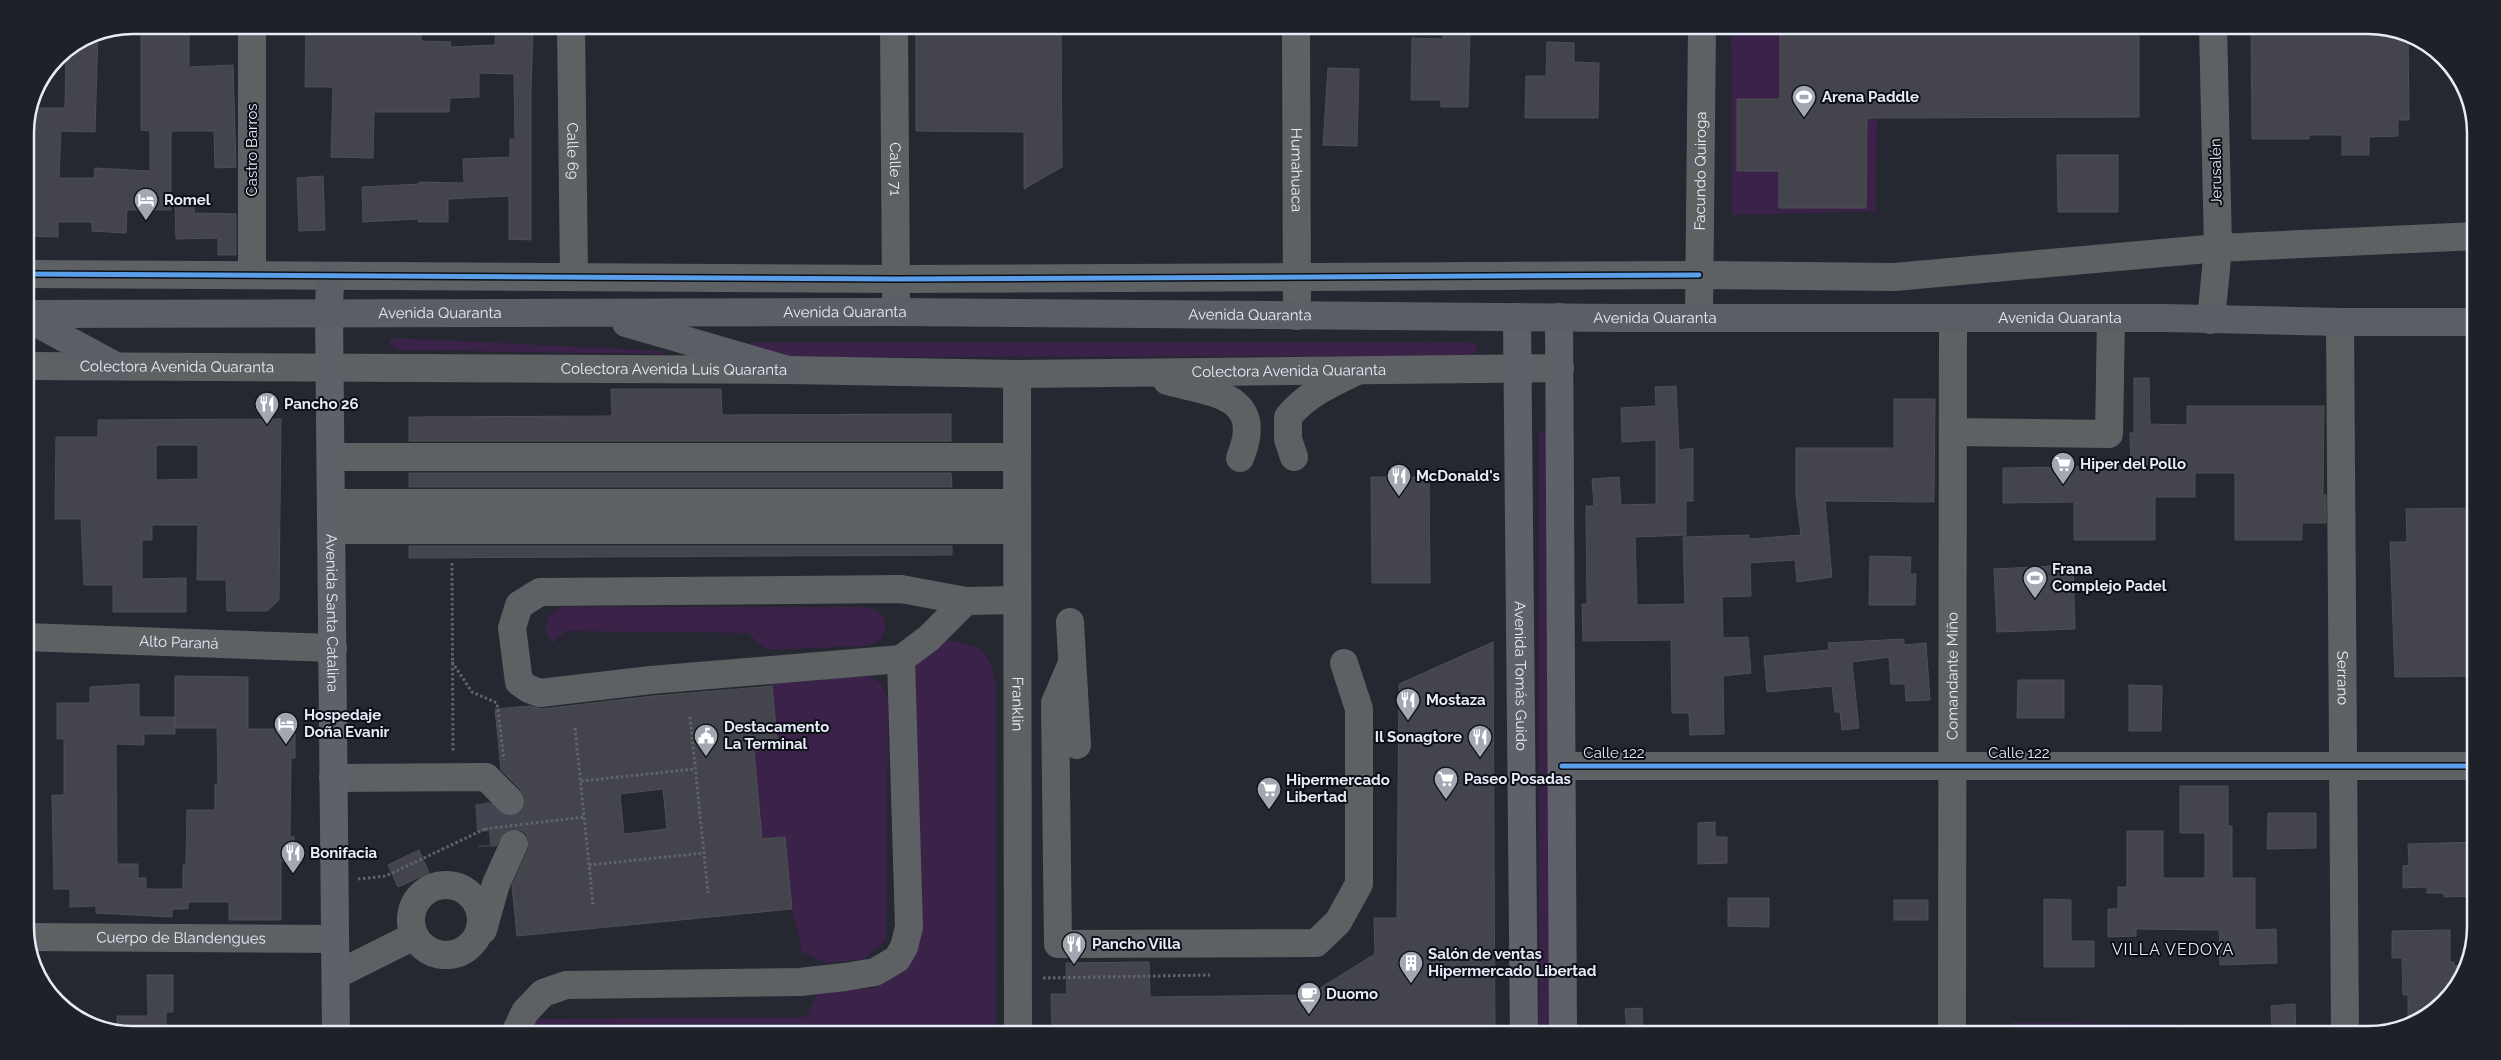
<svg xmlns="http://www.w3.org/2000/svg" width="2501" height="1060" font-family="Raleway,sans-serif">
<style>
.green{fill:#3b2249}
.building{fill:#43444c;stroke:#4e4e56;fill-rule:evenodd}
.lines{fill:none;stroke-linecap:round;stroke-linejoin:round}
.minor-tunnel{stroke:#42454f;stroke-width:28;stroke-dasharray:28 14;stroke-linecap:butt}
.path{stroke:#616468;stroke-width:3;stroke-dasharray:2.5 2.5;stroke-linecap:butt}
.minor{stroke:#5e6164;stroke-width:28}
.major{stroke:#5e6268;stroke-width:28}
.highway{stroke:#5b5f65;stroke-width:28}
.path-bridge{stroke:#616468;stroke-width:3;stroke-dasharray:2.5 2.5;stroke-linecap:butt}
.cycleway-casing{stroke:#0c0f16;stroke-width:8}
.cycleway{stroke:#5a9eea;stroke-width:5}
.labels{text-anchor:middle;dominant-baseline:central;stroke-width:4;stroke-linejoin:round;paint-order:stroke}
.poi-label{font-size:15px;font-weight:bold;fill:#e7ebf7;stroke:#0c0f16;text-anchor:start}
.street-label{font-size:15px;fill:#e7ebf7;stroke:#0c0f16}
.neighbourhood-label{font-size:16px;letter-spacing:1px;fill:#e7ebf7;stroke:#0c0f16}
.rim{fill:none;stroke:#e7ebf7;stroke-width:2.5}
</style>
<rect width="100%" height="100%" fill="#252831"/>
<!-- green -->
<g class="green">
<polygon points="1731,25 1878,25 1876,211 1732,215"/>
<polygon points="396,338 664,351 664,354 397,350 389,345 390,340"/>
<polygon points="788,342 1469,343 1475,344 1478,351 1470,356 789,357 713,344"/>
<polygon points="1539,431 1555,431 1556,1035 1539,1035"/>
<path d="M563,607H864L877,610L885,619C886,637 882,642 865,646L766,650L748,633L566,631L553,643C540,628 545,613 563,607Z"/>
<path d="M949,640C984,646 990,652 996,687V1035H526L536,1019L806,1017L818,991L875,988L906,969L912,671L926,650Z"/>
<polygon points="869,676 882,684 888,699 886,940 865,959 826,963 802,952 792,909 785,837 762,839 754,751 778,749 771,681"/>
<polygon points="2012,1022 2242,1026 2242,1035 2012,1035"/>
</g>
<!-- building -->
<g class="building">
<polygon points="916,25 1061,25 1062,167 1024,189 1024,132 916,131"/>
<polygon points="1780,25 2139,25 2139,117 1867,118 1866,208 1779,208 1779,171 1737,171 1737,99 1780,99"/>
<polygon points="2251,25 2317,25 2307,34 2408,33 2409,120 2398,120 2398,136 2369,137 2369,155 2342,155 2342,135 2309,135 2309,139 2252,139"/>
<polygon points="141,26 189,26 189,67 233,65 236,167 215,168 214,131 171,131 171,210 127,210 126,233 92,231 92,222 58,222 58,237 29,236 30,214 25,214 25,126 29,108 65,108 66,50 92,33 98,32 95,132 61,131 59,178 94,178 95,168 150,171 150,131 141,130"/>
<polygon points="378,26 421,26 421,41 451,42 450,47 495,45 496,28 533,30 531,89 531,240 509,239 509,196 448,199 448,222 418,222 418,219 363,222 362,187 419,184 419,182 464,183 463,159 510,157 510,139 515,139 514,74 479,73 479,97 450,98 449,112 374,112 373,158 331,157 333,87 305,87 306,28 378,29"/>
<polygon points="1443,30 1470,31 1468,107 1441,107 1441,100 1411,100 1412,38 1443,39"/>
<polygon points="1547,42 1574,43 1574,62 1599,63 1598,118 1525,118 1526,76 1546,76"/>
<polygon points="1328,68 1359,69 1357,146 1323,145"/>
<polygon points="2057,155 2118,155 2118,212 2058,212"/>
<polygon points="323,176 325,230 299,231 297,178"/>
<polygon points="175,205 194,205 194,213 236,214 236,255 218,255 218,238 176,239"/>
<polygon points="2134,378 2149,378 2150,424 2187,425 2187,406 2324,406 2323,495 2326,495 2326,523 2302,523 2302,540 2235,540 2235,473 2195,473 2195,497 2155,497 2155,540 2074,540 2074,502 2003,503 2003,468 2131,466 2130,433 2134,433"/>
<polygon points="1676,386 1679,450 1693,448 1693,501 1686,501 1686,535 1635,537 1637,605 1685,604 1683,537 1749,535 1749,539 1801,535 1796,495 1796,448 1894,448 1894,399 1935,399 1934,502 1825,501 1832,577 1797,582 1795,560 1750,563 1751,596 1722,597 1723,638 1748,637 1751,673 1723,676 1724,734 1690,735 1689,713 1672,713 1671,640 1583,641 1582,604 1587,604 1586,506 1594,506 1592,479 1619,477 1621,505 1656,504 1656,440 1622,442 1621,408 1656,406 1655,387"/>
<polygon points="611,389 721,389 722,415 951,414 951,441 409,441 409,417 612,416"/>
<path d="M281,419L279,600L267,611H227L226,580H197L198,525H152V540H142V579L186,578V612H113V585H84L81,519H55L56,437H98V420ZM156,445H198V479L156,480Z"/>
<polygon points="409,473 951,473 952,487 409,487"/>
<polygon points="1371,477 1429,477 1430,583 1372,583"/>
<polygon points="2476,508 2476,676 2395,677 2390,542 2407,542 2406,509"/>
<polygon points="409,546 952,546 952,555 409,558"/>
<polygon points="1870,556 1911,557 1910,574 1916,574 1915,605 1869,605"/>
<polygon points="2073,565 2075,629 1997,632 1994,569"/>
<polygon points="1904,639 1904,645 1926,643 1930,700 1906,701 1905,684 1891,684 1889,657 1852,662 1859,728 1842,730 1840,712 1835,712 1832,686 1767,692 1764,656 1829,650 1828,643"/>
<polygon points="1493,642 1495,1035 1052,1035 1051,994 1067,994 1066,963 1149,962 1150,997 1309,995 1375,954 1374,918 1397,918 1399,684"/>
<polygon points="175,676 248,677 248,729 295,729 295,758 291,758 290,837 294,837 294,861 281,861 281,920 229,920 229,902 188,902 188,909 172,909 172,917 96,913 96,906 70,907 70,889 54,889 52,795 64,795 64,739 57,739 57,703 90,703 90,687 139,684 139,717 175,717 175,734 144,734 144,745 116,744 117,864 138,864 138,878 146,878 146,889 183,889 183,865 186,865 187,810 215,810 215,784 218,784 217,728 175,728"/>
<polygon points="2018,680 2064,680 2064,718 2017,718"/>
<polygon points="2129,685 2162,686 2161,731 2129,731"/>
<path d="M772,686L778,749L754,751L762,839L785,837L792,909L517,936L512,886L528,850L529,842L527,835L521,830L512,829L505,832L496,846H491L486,803H490L506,816H514L521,812L525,805V797L521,790L501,770L495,709L529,706L542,709L653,696ZM663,789L667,829L624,834L620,794Z"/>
<polygon points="2180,786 2228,786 2228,826 2232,826 2232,878 2255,878 2255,930 2276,929 2277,963 2220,965 2219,930 2136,929 2136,936 2108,937 2108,909 2118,909 2118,887 2127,887 2127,831 2163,831 2163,878 2205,878 2205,833 2180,833"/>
<polygon points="2268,813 2316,813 2316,848 2267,849"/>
<polygon points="1715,822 1715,837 1727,837 1727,863 1698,864 1698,823"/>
<polygon points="2476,842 2476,896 2444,897 2444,893 2427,893 2427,887 2403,888 2403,866 2409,865 2408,844"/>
<polygon points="419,850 429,873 398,887 388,865"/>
<polygon points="1728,898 1769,898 1769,927 1728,926"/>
<polygon points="2044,899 2071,900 2071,941 2094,941 2094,967 2044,967"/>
<rect x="1894" y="900" width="34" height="20"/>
<polygon points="2450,930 2450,962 2454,962 2454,966 2468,965 2468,968 2428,1017 2408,1023 2408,995 2403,995 2402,958 2392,958 2392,931"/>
<polygon points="147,975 173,975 173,1012 166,1012 166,1035 133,1035 117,1032 117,1016 148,1016"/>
<polygon points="2295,1004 2296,1030 2272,1032 2271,1006"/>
<polygon points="1642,1008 1643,1035 1627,1035 1625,1009"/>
</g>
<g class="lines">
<!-- minor-tunnel -->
<g class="minor-tunnel">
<polyline points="510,801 514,844"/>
<polyline points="489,803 492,846"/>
</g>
<!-- path -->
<g class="path">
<polyline points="452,563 453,751"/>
<polyline points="452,662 472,692 497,703 504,760"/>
<polyline points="690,717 708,893"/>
<polyline points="575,728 593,904"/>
<polyline points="581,781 695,769"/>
<polyline points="526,824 584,817"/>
<polyline points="589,865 704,853"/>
<polyline points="358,879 386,876 485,829"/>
<polyline points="1043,978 1210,975"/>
</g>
<!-- minor -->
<g class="minor">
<path id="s1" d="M571,25L574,276"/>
<path id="s2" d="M894,25L896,296"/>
<path id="s3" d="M1296,25L1297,316"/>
<polyline points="25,274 897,279 1699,275 1894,277 2218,248 2476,236"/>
<polyline points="252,275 252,25"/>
<path id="s4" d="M1699,317L1702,25"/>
<polyline points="2211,320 2218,248 2213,25"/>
<path id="s5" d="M2340,322L2345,1035"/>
<path id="s6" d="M25,366L788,370L1017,374L1560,368"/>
<path id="s7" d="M1017,374L1018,1035"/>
<path d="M1167,381C1213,393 1266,395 1240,458"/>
<polyline points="1953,432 2109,434 2111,318"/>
<polyline points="332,457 1017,457"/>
<path d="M1294,457L1288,439V417C1306,395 1328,385 1353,373"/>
<polyline points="332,503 1017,503"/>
<polyline points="332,530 1017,530"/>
<polyline points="966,601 929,638 901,659 651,680 540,693 529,689 519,682 512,628 519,605 540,592 901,589 966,601 1017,600"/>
<polyline points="1070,622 1077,745"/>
<path id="s8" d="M25,637L333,648"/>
<polyline points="1072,663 1055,703 1058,944 1316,943 1338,922 1359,884 1359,709 1344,663"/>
<polyline points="1562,766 2476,766"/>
<polyline points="333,778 486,777 510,801"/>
<circle cx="446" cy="920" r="35"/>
<polyline points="483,930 496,884 514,844"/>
<path id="s9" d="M26,937L335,939"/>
<polyline points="336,975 414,936"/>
<polyline points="514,1035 525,1012 543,993 566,985 800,982 845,977 875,972 897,959 904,947 909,927 901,659"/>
<path id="s10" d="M1952,1035L1953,318"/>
</g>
<!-- major -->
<g class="major">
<path id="s11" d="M329,312L336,1035"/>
<path id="s12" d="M1517,317L1524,1035"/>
<polyline points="1559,317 1563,1035"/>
</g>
<!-- highway -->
<g class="highway">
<polyline points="329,312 330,276"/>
<path id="s13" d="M25,314L895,312L1620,318H2165L2340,322H2476"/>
<polyline points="25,317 116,366"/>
<polyline points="626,323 788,370"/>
</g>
<!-- path-bridge -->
<polyline class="path-bridge" points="485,829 525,824"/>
<defs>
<g id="cycleway">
<polyline points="25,274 897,279 1699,275"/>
<polyline points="1562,766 2476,766"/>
</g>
</defs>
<!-- cycleway casing -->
<use href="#cycleway" class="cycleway-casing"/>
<!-- cycleway -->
<use href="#cycleway" class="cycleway"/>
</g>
<!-- icons -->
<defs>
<symbol id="stadium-pin" viewBox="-11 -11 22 30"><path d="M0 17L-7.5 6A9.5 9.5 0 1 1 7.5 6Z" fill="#a3a7b2" stroke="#0c0f16"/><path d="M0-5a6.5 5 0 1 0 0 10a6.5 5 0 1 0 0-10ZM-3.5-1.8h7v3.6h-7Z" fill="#fff"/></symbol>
<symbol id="hotel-pin" viewBox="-11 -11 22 30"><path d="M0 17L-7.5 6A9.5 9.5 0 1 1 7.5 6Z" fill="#a3a7b2" stroke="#0c0f16"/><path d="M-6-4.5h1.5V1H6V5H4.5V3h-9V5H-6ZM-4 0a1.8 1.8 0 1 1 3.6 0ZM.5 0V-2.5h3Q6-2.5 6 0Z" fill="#fff"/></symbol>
<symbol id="restaurant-pin" viewBox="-11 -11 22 30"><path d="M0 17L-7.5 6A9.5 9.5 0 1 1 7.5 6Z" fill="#a3a7b2" stroke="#0c0f16"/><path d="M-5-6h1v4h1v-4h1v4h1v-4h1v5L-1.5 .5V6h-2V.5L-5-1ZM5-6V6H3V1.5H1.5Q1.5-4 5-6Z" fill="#fff"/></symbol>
<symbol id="supermarket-pin" viewBox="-11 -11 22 30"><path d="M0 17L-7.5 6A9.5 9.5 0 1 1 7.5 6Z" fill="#a3a7b2" stroke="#0c0f16"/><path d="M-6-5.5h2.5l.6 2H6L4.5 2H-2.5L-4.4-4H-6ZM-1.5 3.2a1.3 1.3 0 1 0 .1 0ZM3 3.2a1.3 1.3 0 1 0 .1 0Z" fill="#fff"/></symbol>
<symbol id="civic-pin" viewBox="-11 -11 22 30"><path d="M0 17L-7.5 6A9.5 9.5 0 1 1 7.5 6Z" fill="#a3a7b2" stroke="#0c0f16"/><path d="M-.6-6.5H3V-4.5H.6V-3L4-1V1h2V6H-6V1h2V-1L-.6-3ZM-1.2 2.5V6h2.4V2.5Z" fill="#fff"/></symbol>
<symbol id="building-pin" viewBox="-11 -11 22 30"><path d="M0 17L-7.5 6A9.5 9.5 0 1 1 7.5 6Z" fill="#a3a7b2" stroke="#0c0f16"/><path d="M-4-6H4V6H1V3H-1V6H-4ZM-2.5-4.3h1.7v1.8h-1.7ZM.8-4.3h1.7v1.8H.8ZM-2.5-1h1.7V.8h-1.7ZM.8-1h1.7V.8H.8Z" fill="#fff"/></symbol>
<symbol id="cafe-pin" viewBox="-11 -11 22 30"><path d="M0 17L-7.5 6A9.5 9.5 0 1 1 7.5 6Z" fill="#a3a7b2" stroke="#0c0f16"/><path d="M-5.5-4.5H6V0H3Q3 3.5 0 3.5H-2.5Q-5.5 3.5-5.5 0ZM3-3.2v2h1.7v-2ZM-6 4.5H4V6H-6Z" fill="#fff"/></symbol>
</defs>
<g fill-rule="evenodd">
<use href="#stadium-pin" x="1790" y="83" width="28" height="38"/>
<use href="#hotel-pin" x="132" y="186" width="28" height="38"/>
<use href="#restaurant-pin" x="253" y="390" width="28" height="38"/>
<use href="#supermarket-pin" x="2049" y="450" width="28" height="38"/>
<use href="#restaurant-pin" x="1385" y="462" width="28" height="38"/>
<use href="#stadium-pin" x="2021" y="564" width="28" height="38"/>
<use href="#restaurant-pin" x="1394" y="686" width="28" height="38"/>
<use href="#hotel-pin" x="272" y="710" width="28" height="38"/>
<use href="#civic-pin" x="692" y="722" width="28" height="38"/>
<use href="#restaurant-pin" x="1466" y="723" width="28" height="38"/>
<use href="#supermarket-pin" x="1432" y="765" width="28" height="38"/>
<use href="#supermarket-pin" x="1255" y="775" width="28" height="38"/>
<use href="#restaurant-pin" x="279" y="839" width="28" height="38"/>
<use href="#restaurant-pin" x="1060" y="930" width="28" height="38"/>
<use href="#building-pin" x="1397" y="949" width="28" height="38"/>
<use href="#cafe-pin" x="1295" y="980" width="28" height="38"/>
</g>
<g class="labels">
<!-- poi labels -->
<g class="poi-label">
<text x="1822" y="97">Arena Paddle</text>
<text x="164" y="200">Romel</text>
<text x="284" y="404">Pancho 26</text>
<text x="2080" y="464">Hiper del Pollo</text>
<text x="1416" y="476">McDonald's</text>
<text x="2052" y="569">Frana<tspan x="2052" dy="17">Complejo Padel</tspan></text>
<text x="1426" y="700">Mostaza</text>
<text x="304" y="715">Hospedaje<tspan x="304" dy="17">Doña Evanir</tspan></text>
<text x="724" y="727">Destacamento<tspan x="724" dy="17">La Terminal</tspan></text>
<text x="1462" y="737" text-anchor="end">Il Sonagtore</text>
<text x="1464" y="779">Paseo Posadas</text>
<text x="1286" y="780">Hipermercado<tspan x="1286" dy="17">Libertad</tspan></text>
<text x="310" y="853">Bonifacia</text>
<text x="1092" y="944">Pancho Villa</text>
<text x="1428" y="954">Salón de ventas<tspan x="1428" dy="17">Hipermercado Libertad</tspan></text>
<text x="1326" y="994">Duomo</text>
</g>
<!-- street labels -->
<g class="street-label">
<text transform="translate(252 150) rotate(-90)">Castro Barros</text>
<text stroke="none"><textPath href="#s1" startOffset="126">Calle 69</textPath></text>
<text stroke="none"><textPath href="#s2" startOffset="144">Calle 71</textPath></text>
<text stroke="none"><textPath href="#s3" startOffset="145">Humahuaca</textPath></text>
<text stroke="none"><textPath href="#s4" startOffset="146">Facundo Quiroga</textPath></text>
<text transform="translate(2216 172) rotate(-91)">Jerusalén</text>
<text stroke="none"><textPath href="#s13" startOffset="415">Avenida Quaranta</textPath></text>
<text stroke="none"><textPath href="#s13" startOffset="820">Avenida Quaranta</textPath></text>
<text stroke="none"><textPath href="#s13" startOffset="1225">Avenida Quaranta</textPath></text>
<text stroke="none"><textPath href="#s13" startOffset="1630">Avenida Quaranta</textPath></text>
<text stroke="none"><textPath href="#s13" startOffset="2035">Avenida Quaranta</textPath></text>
<text stroke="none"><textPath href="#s6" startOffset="152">Colectora Avenida Quaranta</textPath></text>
<text stroke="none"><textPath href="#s6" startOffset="649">Colectora Avenida Luis Quaranta</textPath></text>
<text stroke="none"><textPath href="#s6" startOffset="1264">Colectora Avenida Quaranta</textPath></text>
<text stroke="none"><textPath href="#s11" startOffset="301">Avenida Santa Catalina</textPath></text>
<text stroke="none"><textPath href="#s8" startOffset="154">Alto Paraná</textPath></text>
<text stroke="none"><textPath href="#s12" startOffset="359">Avenida Tomás Guido</textPath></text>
<text stroke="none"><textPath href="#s10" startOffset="359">Comandante Miño</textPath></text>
<text stroke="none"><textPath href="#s5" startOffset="356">Serrano</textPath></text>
<text stroke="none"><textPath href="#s7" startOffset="330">Franklin</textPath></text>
<text x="1614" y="753">Calle 122</text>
<text x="2019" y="753">Calle 122</text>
<text stroke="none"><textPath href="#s9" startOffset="155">Cuerpo de Blandengues</textPath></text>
</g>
<!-- neighbourhood labels -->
<g class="neighbourhood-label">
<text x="2173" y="949">VILLA VEDOYA</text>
</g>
</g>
<!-- crop -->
<path d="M0 0H2501V1060H0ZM133 34H2368A99 99 0 0 1 2467 133V927A99 99 0 0 1 2368 1026H133A99 99 0 0 1 34 927V133A99 99 0 0 1 133 34Z" fill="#1e2128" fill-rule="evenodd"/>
<path class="rim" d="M133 34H2368A99 99 0 0 1 2467 133V927A99 99 0 0 1 2368 1026H133A99 99 0 0 1 34 927V133A99 99 0 0 1 133 34Z"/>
</svg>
